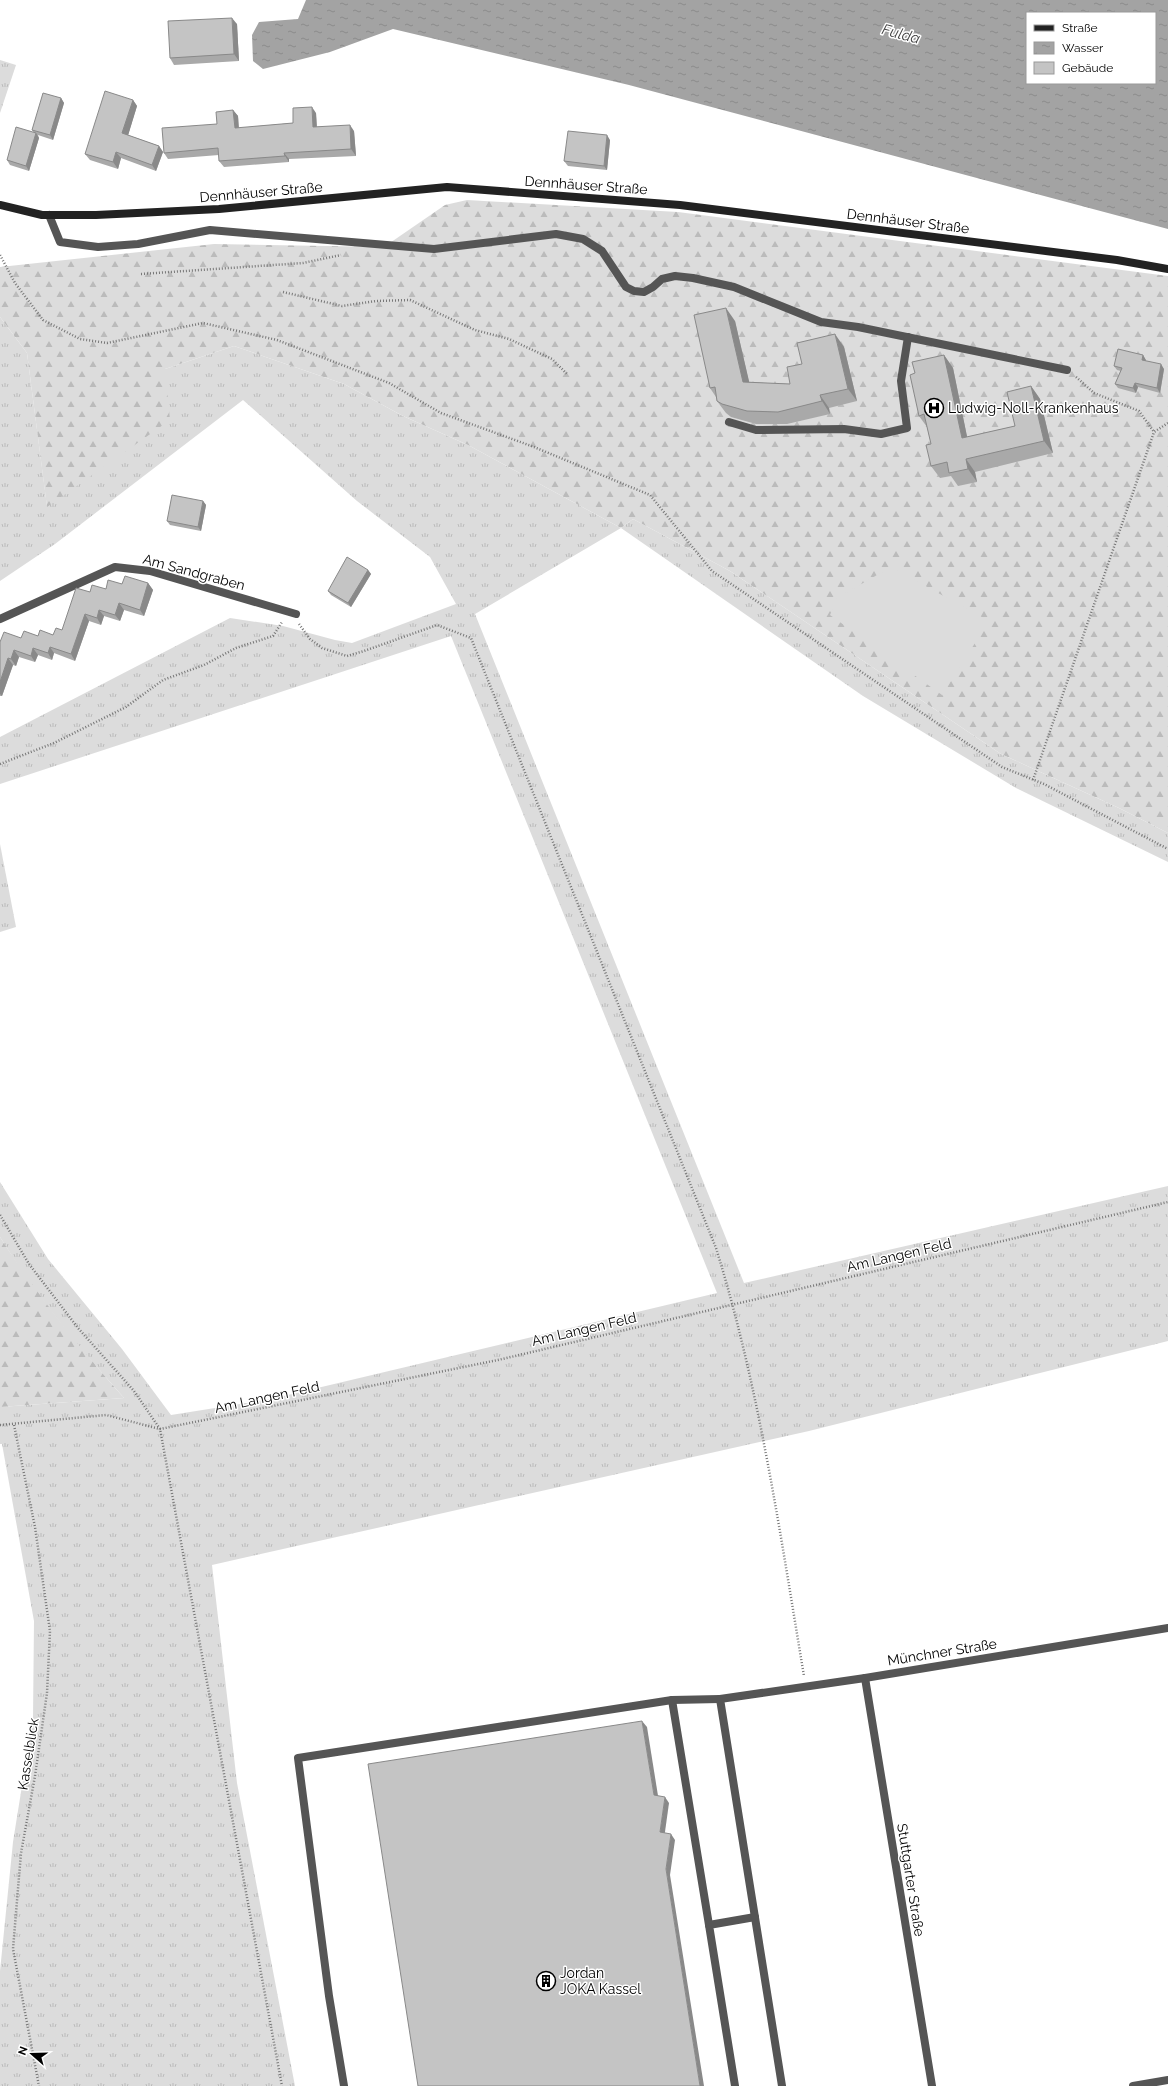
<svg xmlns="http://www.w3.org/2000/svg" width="1168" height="2086" font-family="Raleway,sans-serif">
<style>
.grass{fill:url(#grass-tufts)}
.forest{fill:url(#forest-firs)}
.garden{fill:#dcdcdc}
.water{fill:url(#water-ripples);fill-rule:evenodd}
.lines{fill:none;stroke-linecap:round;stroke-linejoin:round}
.path{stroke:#777;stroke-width:2.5;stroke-dasharray:1 2;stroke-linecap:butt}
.lane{stroke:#555;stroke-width:8}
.street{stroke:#555;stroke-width:8}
.secondary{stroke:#222;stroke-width:8}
.wall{fill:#a9a9a9}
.shaded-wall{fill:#898989}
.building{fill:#c4c4c4;stroke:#898989}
.labels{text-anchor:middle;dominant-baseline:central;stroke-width:3;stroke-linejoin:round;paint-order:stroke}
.street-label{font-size:14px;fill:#000;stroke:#fff}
.poi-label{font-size:14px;fill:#000;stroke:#fff;text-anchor:start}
.water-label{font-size:15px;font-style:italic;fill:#444;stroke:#fff}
</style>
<defs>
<pattern id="grass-tufts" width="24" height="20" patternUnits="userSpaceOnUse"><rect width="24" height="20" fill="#dcdcdc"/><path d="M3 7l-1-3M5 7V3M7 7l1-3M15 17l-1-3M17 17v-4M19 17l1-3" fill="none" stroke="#bbb"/></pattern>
<pattern id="forest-firs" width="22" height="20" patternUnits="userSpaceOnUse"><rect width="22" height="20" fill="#dcdcdc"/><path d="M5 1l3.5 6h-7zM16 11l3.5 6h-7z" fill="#bbb"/></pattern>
<pattern id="water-ripples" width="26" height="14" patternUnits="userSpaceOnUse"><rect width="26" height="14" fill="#a3a3a3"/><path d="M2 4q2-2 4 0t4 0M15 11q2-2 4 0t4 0" fill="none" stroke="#8b8b8b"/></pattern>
</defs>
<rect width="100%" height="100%" fill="#fff"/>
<!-- grass -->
<g class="grass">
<polygon points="0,60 16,65 0,113"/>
<polygon points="0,317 27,353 47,506 165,369 234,346 344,384 403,416 468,445 621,528 633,519 730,571 1001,754 1119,808 1168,833 1168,862 1016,788 863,696 621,528 475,614 744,1283 1168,1186 1168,1341 809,1431 212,1565 237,1783 295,2086 0,2086 0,1971 13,1842 33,1717 34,1621 2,1444 0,1444 0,1407 124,1398 75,1342 26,1278 0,1237 0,1182 48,1259 122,1349 171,1415 271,1399 717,1293 451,636 0,784 0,737 230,618 283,626 335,640 352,643 456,604 430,557 357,501 243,400 55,544 0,581"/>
<polygon points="0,844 16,927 0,932"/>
</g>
<!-- forest -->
<g class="forest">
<polygon points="467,200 678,212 1168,276 1168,833 1119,808 1001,754 730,571 633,519 621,528 468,445 403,416 344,384 234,346 165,369 170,420 47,507 27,353 0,317 0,267 214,244 384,247 445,205"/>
<path d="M0,1237C37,1295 79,1347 124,1398L0,1407Z"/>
</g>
<!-- garden -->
<polygon class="garden" points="891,567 989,621 942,695 830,615 837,598"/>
<!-- water -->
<path class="water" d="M306,0H1168V229L629,85L393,29L330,52L263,69L253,61L252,35L259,22L298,19ZM1027,13H1155V83H1027Z"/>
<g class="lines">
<!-- path -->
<g class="path">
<polyline points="0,255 15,283 43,320 80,339 107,343 203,323 277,340 389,383 441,413 534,447 650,495 712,571 1002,767 1044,784 1168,849"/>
<polyline points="141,274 303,263 341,255"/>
<polyline points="283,292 342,306 376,301 410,300 475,330 509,339 552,359 568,375"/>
<polyline points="1076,377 1094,393 1139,411 1154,432 1168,423"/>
<path d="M299,624L310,639L322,648L347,656L364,651L437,625L471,638L716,1248C759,1386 780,1533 804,1676"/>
<polyline points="0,764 54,743 126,707 163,680 204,665 236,648 273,636 282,622"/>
<polyline points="1033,780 1154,432"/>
<polyline points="0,1215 29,1264 78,1328 134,1391 160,1429 282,2086"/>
<polyline points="0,1425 106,1415 160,1429 498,1360 1168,1202"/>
<polyline points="14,1425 35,1527 50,1631 47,1693 35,1776 21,1853 13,1949 39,2086"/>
</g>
<!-- lane -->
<g class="lane">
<polyline points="49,215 60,242 98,247 138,244 210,230 434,249 556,234 583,239 602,251 626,287 634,291 644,292 653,287 662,279 675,276 693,278 734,287 821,322 858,327 1067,370"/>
<polyline points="729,422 756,430 844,429 881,434 907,428 901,381 908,337"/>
<polyline points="672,1700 709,1925"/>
<polyline points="344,2086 329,1996 298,1758 672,1700 720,1699"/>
<polyline points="735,2086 709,1925 755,1917"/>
</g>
<!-- street -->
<g class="street">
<polyline points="0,619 115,567 150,571 296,614"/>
<polyline points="865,1678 932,2086"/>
<polyline points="782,2086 720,1699 865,1678 1168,1628"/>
<polyline points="1133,2086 1168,2080"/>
</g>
<!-- secondary -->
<polyline class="secondary" points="0,205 42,215 96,215 219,209 447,187 680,205 1117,260 1168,269"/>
</g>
<!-- wall -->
<g class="wall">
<polygon points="237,24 239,61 174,65 170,58"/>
<polygon points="61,98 64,103 53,140 38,135 39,138 29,171 10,165 7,160 34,133 32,130"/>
<polygon points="133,100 137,106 128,135 159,146 163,152 156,171 121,158 118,169 90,160 85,154"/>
<polygon points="233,110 238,116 239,128 293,123 316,113 317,127 354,131 356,156 289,159 289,162 224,167 219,161 219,155 168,159 164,153 217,124"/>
<polygon points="610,140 607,170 568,166 564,161"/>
<polygon points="735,321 749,382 790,384 802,364 844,347 857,401 829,408 830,414 787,424 756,424 731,417 726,413 717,401 716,397 710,388"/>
<polygon points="944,355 953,368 967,437 1015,426 1031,386 1040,399 1053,453 975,472 977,482 958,486 951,476 940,478 931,466 931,444 927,427 919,416 915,373"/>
<polygon points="1143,355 1146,361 1164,369 1160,393 1138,387 1136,393 1118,388 1115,384 1121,371 1117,370 1114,366"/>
<polygon points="203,501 206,505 201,531 170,525 167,521"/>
<polygon points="368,570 371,574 351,607 331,595 328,591"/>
<polygon points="148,583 153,590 144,616 124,610 120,621 104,616 101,625 89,621 75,661 54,653 52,660 38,655 35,662 19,657 16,666 13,665 2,696 0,696 0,642 21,638 53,635 62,630 90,592 106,589 122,584"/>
</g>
<!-- shaded-wall -->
<g class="shaded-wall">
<polygon points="232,18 237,24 239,61 234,54"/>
<polygon points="61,98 64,103 53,140 50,135"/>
<polygon points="133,100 137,106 127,139 122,133"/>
<polygon points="312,107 316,113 317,133 313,127"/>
<polygon points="233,110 238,116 239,134 235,128"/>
<polygon points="350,125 354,131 356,156 351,149"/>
<polygon points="36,133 39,138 29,171 26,166"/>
<polygon points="607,135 610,140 607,170 604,166"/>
<polygon points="159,146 163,152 156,171 152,165"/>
<polygon points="116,152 121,158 118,169 113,162"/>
<polygon points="284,153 289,159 289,162 285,156"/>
<polygon points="726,308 735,321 752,394 743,382"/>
<polygon points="835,334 844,347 857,401 848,389"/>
<polygon points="944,355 953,368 970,451 962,438"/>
<polygon points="1143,355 1146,360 1146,364 1142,360"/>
<polygon points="1161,364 1164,369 1160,393 1157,388"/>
<polygon points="1135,383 1138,387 1136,393 1133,388"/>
<polygon points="1031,386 1040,399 1053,453 1044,441"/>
<polygon points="820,395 829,408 830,414 822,401"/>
<polygon points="966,459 975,472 977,482 968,469"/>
<polygon points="203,501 206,505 201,531 198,527"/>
<polygon points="368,570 371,574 351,607 348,603"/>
<polygon points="148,583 153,590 144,616 140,610"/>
<polygon points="119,603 124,610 120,621 115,615"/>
<polygon points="99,610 104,616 101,625 97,618"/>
<polygon points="85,614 89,621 75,661 71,654"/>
<polygon points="50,647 54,653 52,660 48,653"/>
<polygon points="33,648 38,655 35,662 31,656"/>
<polygon points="14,650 19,657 16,666 11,659"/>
<polygon points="8,658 13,665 2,696 0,694 0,682"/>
<polygon points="642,1721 647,1727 659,1802 654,1795"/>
<polygon points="665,1797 669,1803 664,1839 660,1832"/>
<polygon points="671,1834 675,1840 670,1875 704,2086 700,2086 666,1869"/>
</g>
<!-- building -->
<g class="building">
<polygon points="232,18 234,54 170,58 168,21"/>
<polygon points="105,91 133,100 122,133 159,146 152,165 116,152 113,162 85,154"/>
<polygon points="43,93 61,98 50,135 32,130"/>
<polygon points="312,107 313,127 350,125 351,149 284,153 285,156 219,161 218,148 164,153 162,128 217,124 216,112 233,110 235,128 293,123 293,108"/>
<polygon points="16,127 36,133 26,166 7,160"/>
<polygon points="568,131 607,135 604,166 564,161"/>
<polygon points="726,308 743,382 790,384 787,367 802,364 797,343 835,334 848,389 820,395 822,401 778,412 747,411 722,404 717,401 715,387 710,388 694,315"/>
<polygon points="1118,349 1143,355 1142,360 1161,364 1157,388 1135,383 1133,388 1115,384 1122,368 1114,366"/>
<polygon points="944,355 962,438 1015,426 1007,392 1031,386 1044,441 966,459 968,469 949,473 947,462 931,466 926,445 931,444 924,414 919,416 910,375 915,373 912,362"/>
<polygon points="172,495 203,501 198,527 167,521"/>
<polygon points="347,557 368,570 348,603 328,591"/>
<polygon points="125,576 148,583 140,610 119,603 115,615 99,610 97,618 85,614 71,654 50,647 48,653 33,648 31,656 14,650 11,659 8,658 0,682 0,642 4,632 21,638 24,631 38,636 40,630 53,635 56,628 62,630 76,588 90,592 92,585 106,589 108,580 122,584"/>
<polygon points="642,1721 654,1795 665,1797 660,1832 671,1834 666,1869 700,2086 418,2086 368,1764"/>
</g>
<!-- icons -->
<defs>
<symbol id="hospital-ring" viewBox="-11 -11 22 22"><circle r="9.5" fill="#fff" stroke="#000" stroke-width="1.5"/><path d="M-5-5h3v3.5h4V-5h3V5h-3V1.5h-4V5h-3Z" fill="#000"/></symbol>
<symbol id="building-ring" viewBox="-11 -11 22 22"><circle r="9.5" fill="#fff" stroke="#000" stroke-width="1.5"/><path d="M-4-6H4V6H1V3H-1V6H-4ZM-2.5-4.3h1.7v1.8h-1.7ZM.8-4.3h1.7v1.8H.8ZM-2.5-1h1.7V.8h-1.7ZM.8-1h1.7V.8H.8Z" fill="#000"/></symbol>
</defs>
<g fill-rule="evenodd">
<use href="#hospital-ring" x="923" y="397" width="22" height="22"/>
<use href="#building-ring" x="535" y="1970" width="22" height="22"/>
</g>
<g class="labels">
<!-- street labels -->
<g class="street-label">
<text transform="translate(586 185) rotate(4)">Dennhäuser Straße</text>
<text transform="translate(261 192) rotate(-5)">Dennhäuser Straße</text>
<text transform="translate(908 221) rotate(7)">Dennhäuser Straße</text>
<text transform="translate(194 572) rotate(15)">Am Sandgraben</text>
<text transform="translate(899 1255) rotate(-13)">Am Langen Feld</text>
<text transform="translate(584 1329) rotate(-13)">Am Langen Feld</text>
<text transform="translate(267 1397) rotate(-12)">Am Langen Feld</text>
<text transform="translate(942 1652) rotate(-9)">Münchner Straße</text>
<text transform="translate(28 1754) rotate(-81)">Kasselblick</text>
<text transform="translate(911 1880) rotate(81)">Stuttgarter Straße</text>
</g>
<!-- poi labels -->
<g class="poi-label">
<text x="948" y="408">Ludwig-Noll-Krankenhaus</text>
<text x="560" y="1973">Jordan<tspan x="560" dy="16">JOKA Kassel</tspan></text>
</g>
<!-- water labels -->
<g class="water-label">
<text transform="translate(901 34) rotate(15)">Fulda</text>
</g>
</g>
<!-- legend -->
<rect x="1026" y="12" width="130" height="72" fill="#ffffff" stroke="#999999"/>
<rect x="1034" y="25" width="20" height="6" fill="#222222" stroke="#999999"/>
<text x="1062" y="32" font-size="12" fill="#000000">Straße</text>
<rect x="1034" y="42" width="20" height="12" fill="url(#water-ripples)" stroke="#999999"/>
<text x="1062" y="52" font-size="12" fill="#000000">Wasser</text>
<rect x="1034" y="62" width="20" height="12" fill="#c4c4c4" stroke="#999999"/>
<text x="1062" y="72" font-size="12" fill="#000000">Gebäude</text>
<!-- north arrow -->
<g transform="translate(32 2054) rotate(290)" stroke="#ffffff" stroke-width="3" paint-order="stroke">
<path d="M0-3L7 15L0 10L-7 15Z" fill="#000000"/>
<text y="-6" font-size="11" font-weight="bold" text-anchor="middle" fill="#000000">N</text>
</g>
</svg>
